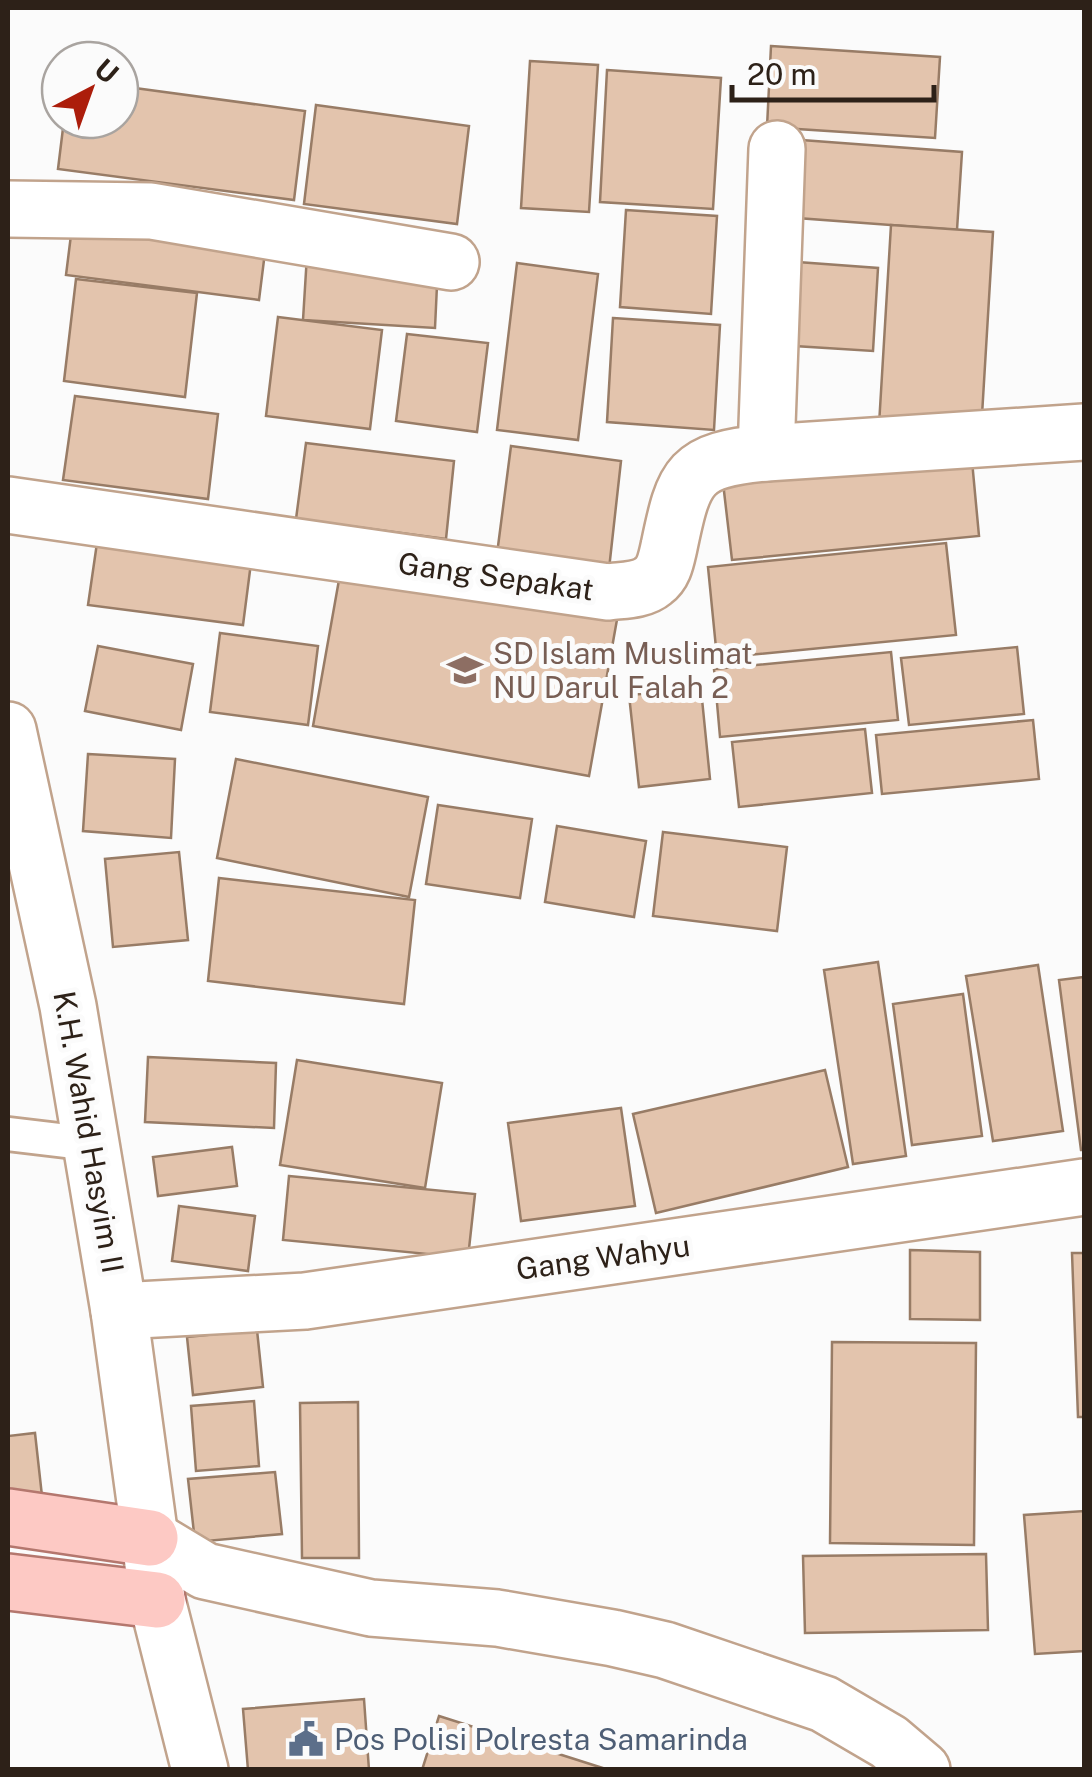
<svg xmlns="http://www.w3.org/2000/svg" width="1092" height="1777" font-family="'Public Sans',sans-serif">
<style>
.building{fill:#e3c4ad;stroke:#987c66;stroke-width:2.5}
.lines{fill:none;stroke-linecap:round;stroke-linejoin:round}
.service-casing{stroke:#c1a38c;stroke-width:38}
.minor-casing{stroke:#c1a38c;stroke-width:60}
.tertiary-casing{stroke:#c1a38c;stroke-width:60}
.secondary-casing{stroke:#c1a38c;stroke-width:60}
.primary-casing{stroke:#b4776e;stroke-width:60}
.service{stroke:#fff;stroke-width:32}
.minor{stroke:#fff;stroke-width:55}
.tertiary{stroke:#fff;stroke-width:55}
.secondary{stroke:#fff;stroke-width:55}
.primary{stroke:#fdc9c4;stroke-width:55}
.labels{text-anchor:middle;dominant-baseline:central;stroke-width:10;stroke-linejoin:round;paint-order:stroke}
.street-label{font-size:30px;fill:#2d2118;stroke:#fbfbfb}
.education-label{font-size:30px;fill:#785e54;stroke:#fbfbfb;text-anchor:start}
.service-label{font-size:30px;fill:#4e5e75;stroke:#fbfbfb;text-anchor:start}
</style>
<rect width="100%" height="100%" fill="#fbfbfb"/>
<!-- building -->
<g class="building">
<polygon points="771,46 940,57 935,138 767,127"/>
<polygon points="530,61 598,65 589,212 521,208"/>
<polygon points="607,70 721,78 713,209 600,202"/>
<polygon points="120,86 305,111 294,200 58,169 64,120 120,120"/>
<polygon points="316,105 469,126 457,224 304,204"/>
<polygon points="788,139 962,152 957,230 784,217"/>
<polygon points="626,210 717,216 711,314 620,307"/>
<polygon points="74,211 267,236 259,300 66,275"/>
<polygon points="891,225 993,232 981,432 879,425"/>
<polygon points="307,255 438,264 435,328 303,320"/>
<polygon points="784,261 878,268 873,351 779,345"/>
<polygon points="517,263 598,274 578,440 497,430"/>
<polygon points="76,279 197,293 185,397 64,381"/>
<polygon points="278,317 382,330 370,429 266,416"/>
<polygon points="613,318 720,325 714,430 607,422"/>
<polygon points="407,334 488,343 477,432 396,421"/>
<polygon points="75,396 218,414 208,499 63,480"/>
<polygon points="306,443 454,461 446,539 296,519"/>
<polygon points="511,446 621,461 609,569 497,554"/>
<polygon points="971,450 979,536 732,560 722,474"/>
<polygon points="98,536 252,555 243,625 88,605"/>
<polygon points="946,543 956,635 717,658 708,567"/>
<polygon points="342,563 618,614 589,776 313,726"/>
<polygon points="220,633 318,646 308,725 210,712"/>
<polygon points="98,646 193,664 181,730 85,711"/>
<polygon points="1017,647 1024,714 909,725 901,658"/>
<polygon points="891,652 898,720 720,737 714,669"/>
<polygon points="701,689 710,779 639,787 629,695"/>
<polygon points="1033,720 1039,779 882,794 876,735"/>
<polygon points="865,729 872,793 739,807 732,742"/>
<polygon points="88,754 175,759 171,838 83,831"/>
<polygon points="236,759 428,797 409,897 217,858"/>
<polygon points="438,805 532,819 520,898 426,884"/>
<polygon points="557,826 646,841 634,917 545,902"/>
<polygon points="663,832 787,847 777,931 653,916"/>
<polygon points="179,852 188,940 113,947 105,859"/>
<polygon points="219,878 415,900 404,1004 208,981"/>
<polygon points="878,962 906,1156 853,1164 824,970"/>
<polygon points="1038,965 1063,1131 993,1141 966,976"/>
<polygon points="1084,977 1084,1150 1081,1150 1059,980"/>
<polygon points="963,994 982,1136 912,1145 893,1004"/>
<polygon points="148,1057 276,1063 274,1128 145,1122"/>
<polygon points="297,1060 442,1083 425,1188 280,1165"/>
<polygon points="825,1070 848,1167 656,1213 633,1114"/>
<polygon points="621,1108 635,1206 521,1221 508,1123"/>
<polygon points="232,1147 237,1186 158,1196 153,1157"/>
<polygon points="289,1176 475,1194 468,1258 283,1240"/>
<polygon points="179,1206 255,1216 248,1271 172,1261"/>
<polygon points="910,1250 980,1252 980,1320 910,1319"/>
<polygon points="1072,1253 1084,1253 1084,1417 1078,1417"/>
<polygon points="257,1330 263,1387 193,1395 187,1337"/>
<polygon points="832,1342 976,1343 974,1545 830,1543"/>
<polygon points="254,1401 259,1466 196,1471 191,1406"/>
<polygon points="358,1402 359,1558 302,1558 300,1403"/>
<polygon points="35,1433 43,1505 8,1509 8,1436"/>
<polygon points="275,1472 282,1534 195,1542 188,1479"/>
<polygon points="1084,1511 1084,1651 1035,1654 1024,1515"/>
<polygon points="986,1554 988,1630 805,1633 803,1556"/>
<polygon points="364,1699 369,1770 248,1770 243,1709"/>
<polygon points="439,1716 609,1770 422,1770"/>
</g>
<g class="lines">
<defs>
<polyline id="service" points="8,1134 92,1144"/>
<g id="minor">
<polyline points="8,209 151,211 451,262"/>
<polyline points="766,453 777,149"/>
<path d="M8,505L608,592C622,590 641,591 653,581C664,573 666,560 669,547C684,474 689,460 766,453L1084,432"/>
<polyline points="119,1311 305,1301 1084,1187"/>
<polyline points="150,1538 205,1571 371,1608 497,1618 613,1638 665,1650 824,1704 889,1742 922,1770"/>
</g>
<polyline id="tertiary" points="8,730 68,1006 119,1311 150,1538"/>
<polyline id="secondary" points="150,1538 157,1600 200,1770"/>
<g id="primary">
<polyline points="8,1517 150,1538"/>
<polyline points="8,1582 157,1600"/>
</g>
</defs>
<!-- service casing -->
<use href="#service" class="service-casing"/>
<!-- minor casing -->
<use href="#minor" class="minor-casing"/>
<!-- tertiary casing -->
<use href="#tertiary" class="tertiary-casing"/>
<!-- secondary casing -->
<use href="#secondary" class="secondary-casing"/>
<!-- primary casing -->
<use href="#primary" class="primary-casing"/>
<!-- service -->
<use href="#service" class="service"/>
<!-- minor -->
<use href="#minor" class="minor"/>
<!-- tertiary -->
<use href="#tertiary" class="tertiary"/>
<!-- secondary -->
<use href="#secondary" class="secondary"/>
<!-- primary -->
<use href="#primary" class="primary"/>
</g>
<!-- icons -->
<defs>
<symbol id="school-bare" viewBox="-9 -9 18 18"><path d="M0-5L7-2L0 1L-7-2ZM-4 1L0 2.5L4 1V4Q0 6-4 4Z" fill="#8d6e63" stroke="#fbfbfb" stroke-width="2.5" paint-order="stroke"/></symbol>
<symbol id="civic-bare" viewBox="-9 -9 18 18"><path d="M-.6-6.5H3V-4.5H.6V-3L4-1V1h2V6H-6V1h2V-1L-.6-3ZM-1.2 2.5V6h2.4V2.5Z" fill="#5c6f8a" stroke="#fbfbfb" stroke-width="2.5" paint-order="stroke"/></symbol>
</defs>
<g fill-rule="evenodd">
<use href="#school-bare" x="440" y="645" width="50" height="50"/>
<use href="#civic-bare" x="281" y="1714" width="50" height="50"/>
</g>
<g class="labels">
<!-- street labels -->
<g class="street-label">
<text transform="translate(496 576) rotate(8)">Gang Sepakat</text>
<text transform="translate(89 1132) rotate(80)">K.H. Wahid Hasyim II</text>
<text transform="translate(603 1257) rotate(-8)">Gang Wahyu</text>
</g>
<!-- education labels -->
<g class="education-label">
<text x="493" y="653">SD Islam Muslimat<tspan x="493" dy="34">NU Darul Falah 2</tspan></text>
</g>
<!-- service labels -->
<g class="service-label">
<text x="334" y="1739">Pos Polisi Polresta Samarinda</text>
</g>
</g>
<!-- border -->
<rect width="1092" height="1777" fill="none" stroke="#2d2118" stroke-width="20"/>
<!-- north arrow -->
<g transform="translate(90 90) rotate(41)"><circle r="48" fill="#fbfbfb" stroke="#a9a4a0" stroke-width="2.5"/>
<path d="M0-8L18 38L0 25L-18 38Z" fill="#ac1d0b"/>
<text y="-15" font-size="28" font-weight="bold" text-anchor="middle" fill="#2d2118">U</text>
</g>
<!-- scale -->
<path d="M732 85v15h202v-15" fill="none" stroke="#2d2118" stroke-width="5"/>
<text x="747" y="85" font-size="30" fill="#2d2118" stroke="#fbfbfb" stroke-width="8" paint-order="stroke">20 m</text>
</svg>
